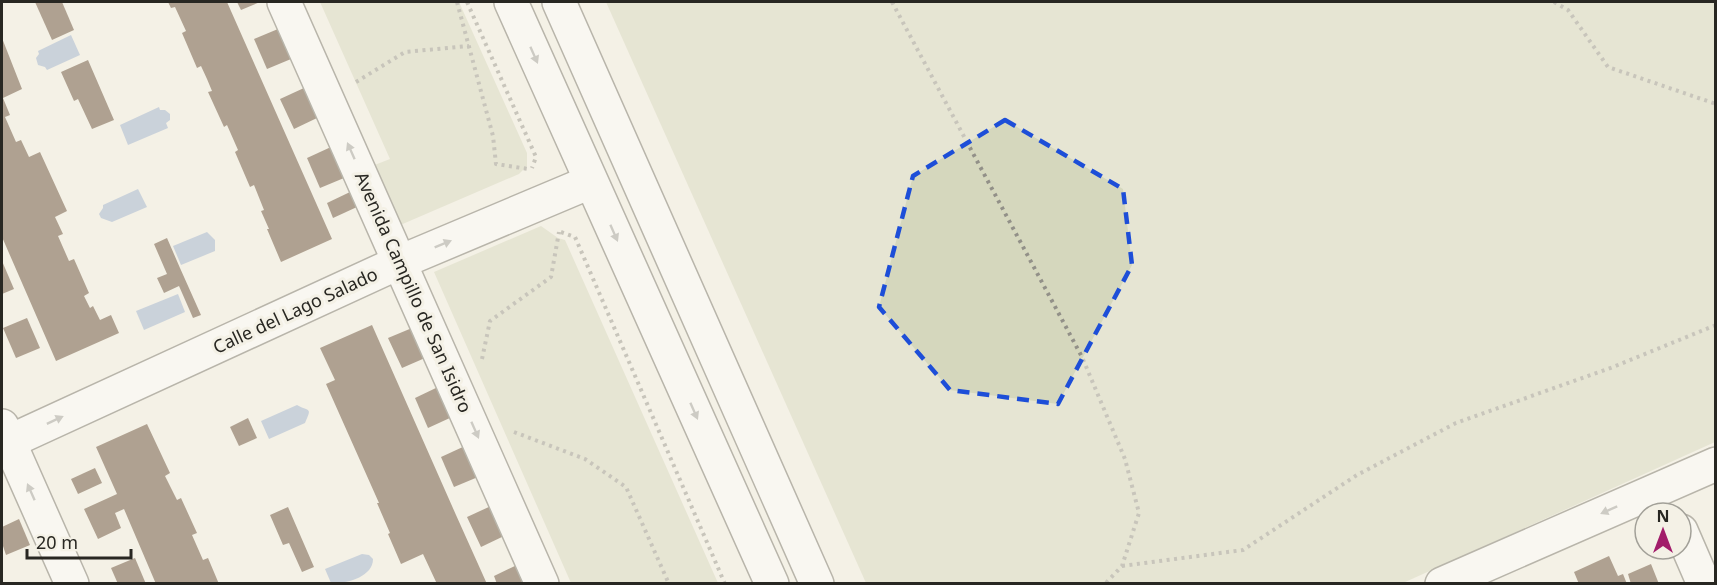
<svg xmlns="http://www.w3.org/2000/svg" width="1717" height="585" font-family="'Noto Sans',sans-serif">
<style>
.green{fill:#d5d7bd}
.water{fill:#97adcd}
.building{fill:#5c422a}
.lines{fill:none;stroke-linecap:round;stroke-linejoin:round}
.minor-casing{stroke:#706d63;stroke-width:36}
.path{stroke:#929088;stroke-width:4;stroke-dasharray:3 4.5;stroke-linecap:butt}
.minor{stroke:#fff;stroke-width:33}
.oneway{fill:#9e9e9c}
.marked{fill:none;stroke:#1d4ed8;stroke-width:4.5;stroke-dasharray:12 8;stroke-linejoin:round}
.labels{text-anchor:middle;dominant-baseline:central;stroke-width:6;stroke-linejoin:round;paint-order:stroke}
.street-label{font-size:18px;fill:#282722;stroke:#f4f1e6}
</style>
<rect width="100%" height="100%" fill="#f4f1e6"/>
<!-- green -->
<g class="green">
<polygon points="320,2 459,2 527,153 527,166 519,174 398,226 372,166 390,159"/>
<polygon points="606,2 1715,2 1715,442 1403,583 866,583"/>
<polygon points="541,226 558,238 565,240 718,583 571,583 434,272"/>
</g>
<!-- water -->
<g class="water">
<polygon points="71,35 80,55 47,70 45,67 38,65 36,58 39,54 38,51"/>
<polygon points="159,107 160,110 165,110 170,114 170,120 166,123 168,128 128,145 120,125"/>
<polygon points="138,189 147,207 112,222 101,218 99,214 103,208 103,205"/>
<polygon points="207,232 215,240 215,251 181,265 173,246"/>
<polygon points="178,294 185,312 144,330 136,311"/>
<path d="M297,405C310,412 312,407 305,423L269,439L261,421Z"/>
<path d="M362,554L369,555L373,559C373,577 346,584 331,583L325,569Z"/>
</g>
<!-- building -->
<g class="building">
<polygon points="35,2 62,2 74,30 52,40"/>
<polygon points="168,2 227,2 332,239 281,262 267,229 269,229 261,211 264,210 254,185 250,187 235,152 238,150 227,125 224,127 208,92 212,91 207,79 201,66 197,68 182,33 186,31 175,7 171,8"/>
<polygon points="237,2 260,2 241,10"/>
<polygon points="278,29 291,59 267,69 254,39"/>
<polygon points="2,38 22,89 3,98 10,115 5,117 16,142 21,140 29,157 40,152 67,211 55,217 63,234 58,236 69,261 74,259 89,293 84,296 90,308 93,306 100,320 111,315 119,333 56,361 2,237"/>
<polygon points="88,60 114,120 92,129 78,99 74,101 61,72"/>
<polygon points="304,88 317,118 294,129 280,99"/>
<polygon points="331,147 344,178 320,188 307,158"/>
<polygon points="350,192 357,207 333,218 327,203"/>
<polygon points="167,238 180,268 201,315 193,318 179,286 164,293 157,278 167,274 154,244"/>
<polygon points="2,261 14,289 2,294"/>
<polygon points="27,318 40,348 16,358 3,328"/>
<polygon points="372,325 456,515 487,584 437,584 423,554 401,564 388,534 390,533 377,503 379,503 326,384 335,380 320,348"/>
<polygon points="412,328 425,358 402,368 388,338"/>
<polygon points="438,387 452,417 428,428 415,398"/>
<polygon points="248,418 257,438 239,446 230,427"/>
<polygon points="147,424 170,473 165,476 177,500 181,498 197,533 192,535 203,560 208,558 219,584 156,584 124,509 115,513 121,528 98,539 84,509 117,494 96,447"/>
<polygon points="465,446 478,477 454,487 441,457"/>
<polygon points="95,468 102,483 78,494 71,479"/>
<polygon points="491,506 504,536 481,547 467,517"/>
<polygon points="288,507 314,567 302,572 289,543 283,545 270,515"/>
<polygon points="19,519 30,545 6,555 2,543 2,527"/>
<polygon points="1609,556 1618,576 1623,574 1627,584 1579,584 1574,572"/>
<polygon points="135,558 146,584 118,584 111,568"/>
<polygon points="1651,564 1659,584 1631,584 1628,574"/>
<polygon points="517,565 525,584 497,584 494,576"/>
</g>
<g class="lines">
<defs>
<g id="minor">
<polyline points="284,2 542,584"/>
<polyline points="511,2 772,584"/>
<polyline points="559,2 817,584"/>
<polyline points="2,426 72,584"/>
<polyline points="2,445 400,262 590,182"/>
<polyline points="1681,531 1704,584"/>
<polyline points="1442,584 1716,464"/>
</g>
</defs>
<!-- minor casing -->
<use href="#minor" class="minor-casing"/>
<!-- path -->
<g class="path">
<polyline points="457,2 493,136 496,164 528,169"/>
<polyline points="467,2 536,157 532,168"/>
<polyline points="892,2 1082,357 1125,459 1139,513 1122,566 1105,584"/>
<polyline points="1554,2 1568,10 1608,67 1716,104"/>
<polyline points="356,82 405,52 469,46"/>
<polyline points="561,232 575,237 725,584"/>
<polyline points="482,359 490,321 551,277 559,232"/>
<polyline points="514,432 585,459 626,487 669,584"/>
<polyline points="1122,566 1243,550 1357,475 1456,423 1613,367 1716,325"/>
</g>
<!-- minor -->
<use href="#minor" class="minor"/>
</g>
<!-- one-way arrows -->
<defs><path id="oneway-solid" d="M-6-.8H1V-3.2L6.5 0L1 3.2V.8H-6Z" transform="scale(1.5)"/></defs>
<g class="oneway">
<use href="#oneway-solid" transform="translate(534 55) rotate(66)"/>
<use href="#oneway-solid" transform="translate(351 151) rotate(-114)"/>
<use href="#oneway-solid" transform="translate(614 233) rotate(66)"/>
<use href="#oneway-solid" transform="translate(443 244) rotate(-22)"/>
<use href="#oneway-solid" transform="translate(694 411) rotate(66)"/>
<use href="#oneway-solid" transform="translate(55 420) rotate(-25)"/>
<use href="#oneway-solid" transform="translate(475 430) rotate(66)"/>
<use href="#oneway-solid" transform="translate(31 492) rotate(-114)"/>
<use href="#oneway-solid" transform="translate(1609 510) rotate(156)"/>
</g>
<!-- marked area -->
<path d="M0 0H1717V585H0ZM1005,120L1123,189L1132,265L1058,404L950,390L879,307L913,176Z" fill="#f4f1e6" fill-opacity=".55" fill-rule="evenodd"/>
<path class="marked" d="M1005,120L1123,189L1132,265L1058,404L950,390L879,307L913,176Z"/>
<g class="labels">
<!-- street labels -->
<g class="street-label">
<text transform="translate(414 292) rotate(66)">Avenida Campillo de San Isidro</text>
<text transform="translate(295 310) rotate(-25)">Calle del Lago Salado</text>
</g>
</g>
<!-- border -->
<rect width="1717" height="585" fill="none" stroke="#282722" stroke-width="6"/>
<!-- north arrow -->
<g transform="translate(1663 531)"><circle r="28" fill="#f4f1e6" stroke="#a2a098" stroke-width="1.5"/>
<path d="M0-4.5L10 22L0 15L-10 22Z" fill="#a21d6a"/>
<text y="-9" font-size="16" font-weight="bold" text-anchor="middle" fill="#282722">N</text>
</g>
<!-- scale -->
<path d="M27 549v9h104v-9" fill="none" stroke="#282722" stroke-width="3"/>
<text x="36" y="549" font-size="18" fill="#282722" stroke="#f4f1e6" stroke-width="4.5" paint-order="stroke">20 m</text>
</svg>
